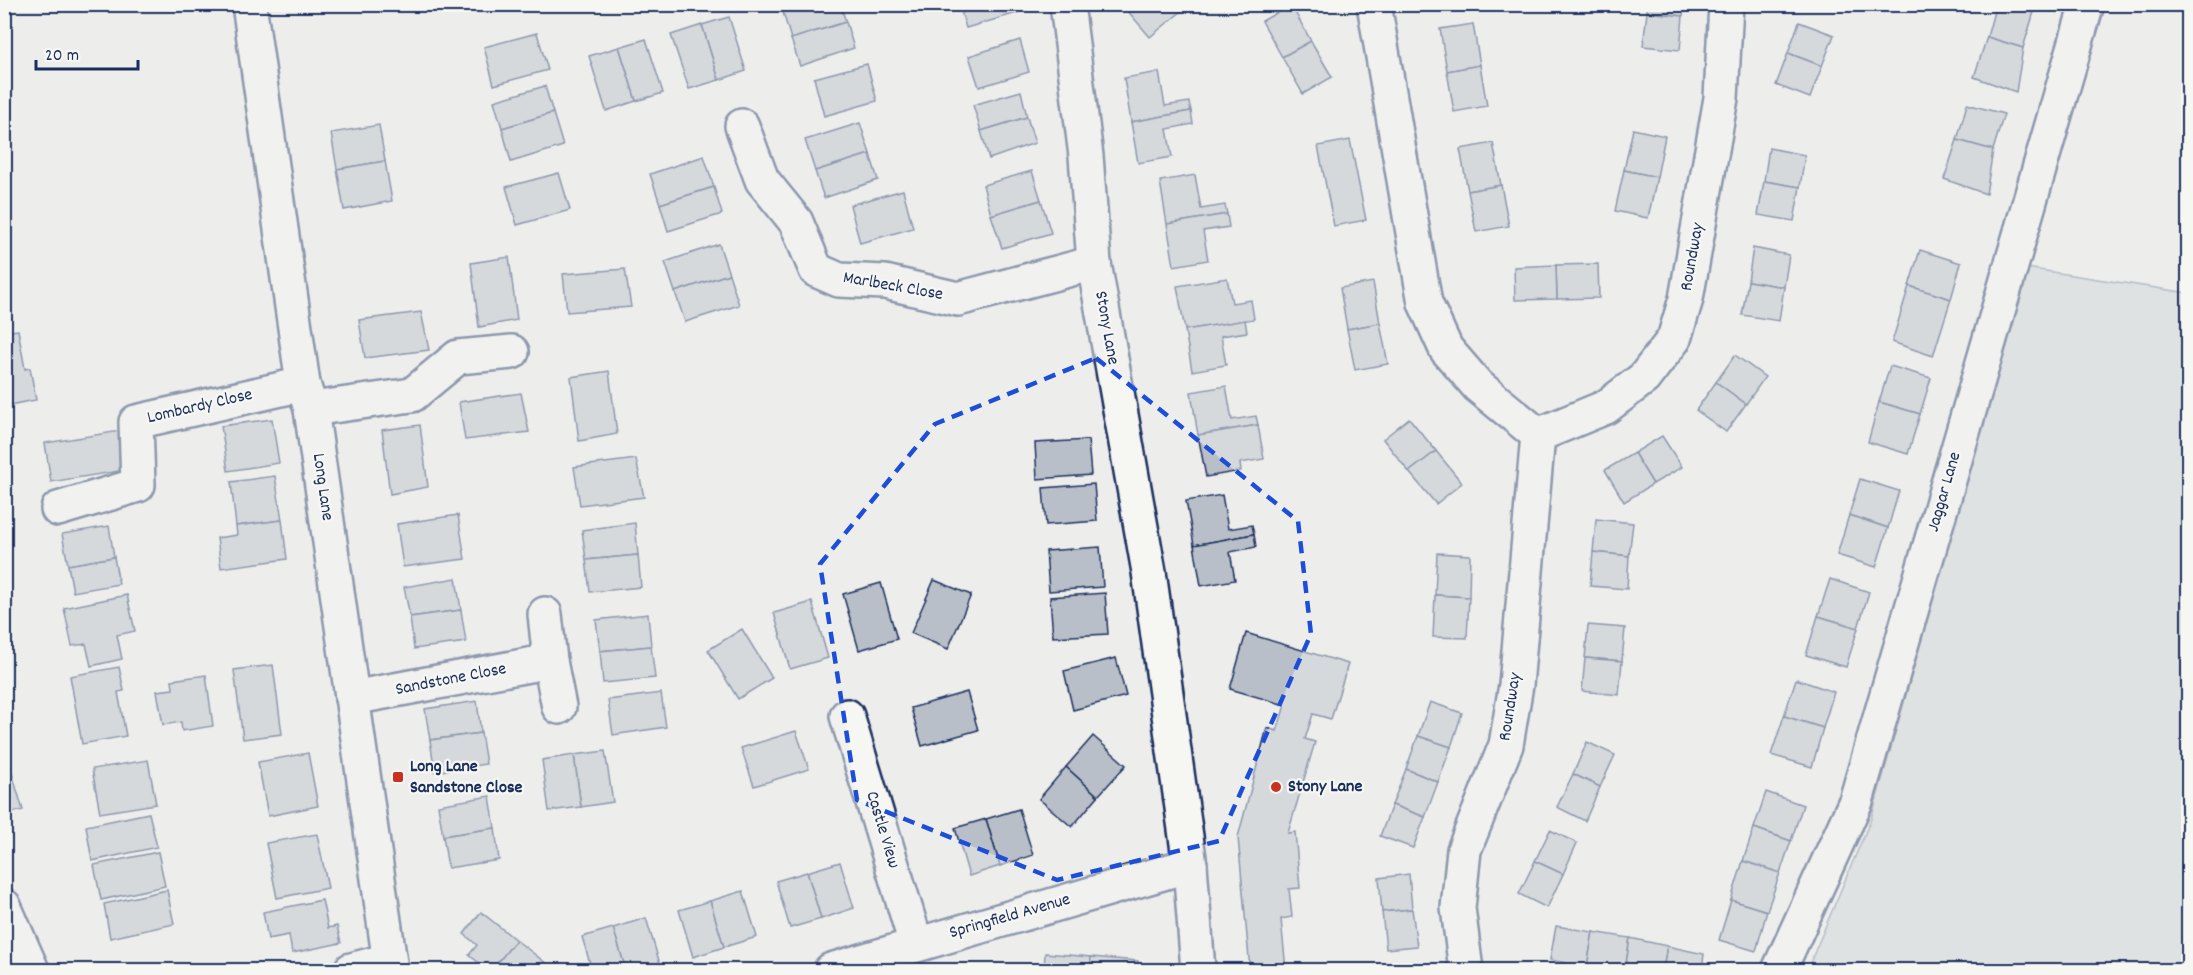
<svg xmlns="http://www.w3.org/2000/svg" width="2193" height="975" font-family="Dekko,sans-serif">
<style>
.green{fill:#ced2d7;stroke:#74809a;stroke-width:1.5}
.building{fill:#b9bfc8;stroke:#1b2f5e;stroke-width:1.5}
.lines{fill:none;stroke-linecap:round;stroke-linejoin:round}
.street-casing{stroke:#1b2f5e;stroke-width:38}
.street{stroke:#f6f6f2;stroke-width:33}
.marked{fill:none;stroke:#1d4ed8;stroke-width:4.5;stroke-dasharray:12 8;stroke-linejoin:round}
.poi-dot{fill:#c8321e;stroke:#f6f6f2;stroke-width:2}
.labels{text-anchor:middle;dominant-baseline:central;stroke-width:4.5;stroke-linejoin:round;paint-order:stroke}
.street-label{font-size:18px;fill:#1b2f5e;stroke:#f6f6f2}
.poi-label{font-size:18px;font-weight:bold;fill:#1b2f5e;stroke:#f6f6f2;text-anchor:start}
</style>
<rect width="100%" height="100%" fill="#edeeec"/>
<filter id="ink" filterUnits="userSpaceOnUse"><feTurbulence type="fractalNoise" baseFrequency=".0167" numOctaves="2"/><feDisplacementMap in="SourceGraphic" scale="12" xChannelSelector="R" yChannelSelector="G"/><feConvolveMatrix kernelMatrix="1 2 1 2 8 2 1 2 1" color-interpolation-filters="sRGB"/></filter>
<g filter="url(#ink)">
<!-- green -->
<polygon class="green" points="2026,268 2188,293 2188,970 1807,970 1871,819"/>
<!-- building -->
<g class="building">
<polygon points="795,4 840,4 846,22 791,39 782,9"/>
<polygon points="959,4 1015,4 1017,13 966,28"/>
<polygon points="1131,4 1176,4 1182,11 1150,37 1126,9"/>
<polygon points="1647,4 1684,4 1683,16 1647,12"/>
<polygon points="1996,4 2008,4 2034,12 2023,48 1987,37"/>
<polygon points="1291,5 1311,41 1282,57 1262,21"/>
<polygon points="1647,12 1683,16 1680,50 1643,46"/>
<polygon points="729,17 746,71 719,80 702,25"/>
<polygon points="846,22 854,48 800,66 791,39"/>
<polygon points="1799,22 1834,35 1822,66 1788,53"/>
<polygon points="1473,24 1480,65 1447,71 1440,29"/>
<polygon points="702,25 719,80 689,89 671,35"/>
<polygon points="537,33 548,70 494,85 484,47"/>
<polygon points="1987,37 2023,48 2016,92 1974,77"/>
<polygon points="646,39 663,93 636,101 619,47"/>
<polygon points="1020,40 1029,72 979,87 969,56"/>
<polygon points="1311,41 1332,77 1303,94 1282,57"/>
<polygon points="619,47 636,101 606,111 589,56"/>
<polygon points="1788,53 1822,66 1810,98 1776,85"/>
<polygon points="867,64 877,101 824,116 814,78"/>
<polygon points="1480,65 1487,106 1454,112 1447,71"/>
<polygon points="1159,72 1165,106 1189,102 1191,111 1131,122 1124,78"/>
<polygon points="545,86 553,113 502,128 494,101"/>
<polygon points="1021,91 1027,117 981,131 973,105"/>
<polygon points="1967,104 2004,114 1993,150 1957,140"/>
<polygon points="1191,111 1193,124 1167,129 1172,157 1138,163 1131,122"/>
<polygon points="553,113 563,146 511,162 502,128"/>
<polygon points="1027,117 1035,143 989,159 981,131"/>
<polygon points="860,123 870,154 815,171 805,140"/>
<polygon points="379,125 385,161 337,169 331,133"/>
<polygon points="1633,129 1665,136 1657,177 1624,170"/>
<polygon points="1350,140 1366,220 1334,226 1318,146"/>
<polygon points="1957,140 1993,150 1986,194 1944,179"/>
<polygon points="1493,143 1501,185 1468,191 1460,149"/>
<polygon points="1769,148 1805,155 1800,187 1764,181"/>
<polygon points="870,154 878,180 824,198 815,171"/>
<polygon points="704,156 714,187 660,204 650,174"/>
<polygon points="385,161 392,201 344,210 337,169"/>
<polygon points="1624,170 1657,177 1648,218 1615,211"/>
<polygon points="1032,171 1041,200 991,215 983,185"/>
<polygon points="559,173 570,210 517,225 506,187"/>
<polygon points="1195,175 1201,209 1225,205 1227,214 1167,224 1160,181"/>
<polygon points="1764,181 1800,187 1794,221 1758,215"/>
<polygon points="1501,185 1509,226 1476,232 1468,191"/>
<polygon points="714,187 722,214 668,231 660,204"/>
<polygon points="903,190 913,228 860,243 850,205"/>
<polygon points="1041,200 1051,233 1002,248 991,215"/>
<polygon points="1227,214 1229,227 1203,231 1208,260 1174,266 1167,224"/>
<polygon points="719,244 729,274 675,292 665,262"/>
<polygon points="1753,248 1789,255 1784,287 1748,281"/>
<polygon points="1920,250 1961,263 1951,299 1909,286"/>
<polygon points="509,257 517,320 479,327 471,263"/>
<polygon points="1598,264 1599,298 1557,299 1556,265"/>
<polygon points="1556,265 1557,299 1515,300 1514,267"/>
<polygon points="625,269 631,307 567,312 563,274"/>
<polygon points="729,274 739,305 685,322 675,292"/>
<polygon points="1227,278 1232,303 1251,300 1254,319 1185,330 1177,286"/>
<polygon points="1748,281 1784,287 1779,321 1742,315"/>
<polygon points="1373,282 1380,323 1347,329 1340,288"/>
<polygon points="1909,286 1951,299 1933,356 1892,342"/>
<polygon points="421,312 429,350 365,358 359,320"/>
<polygon points="1245,320 1247,332 1221,336 1226,365 1192,371 1185,330"/>
<polygon points="1380,323 1388,364 1355,370 1347,329"/>
<polygon points="18,330 25,369 30,368 36,400 4,406 4,332"/>
<polygon points="1735,355 1765,377 1746,404 1716,382"/>
<polygon points="1890,366 1931,378 1920,414 1879,402"/>
<polygon points="609,371 617,434 579,441 571,377"/>
<polygon points="1716,382 1746,404 1726,432 1696,410"/>
<polygon points="1226,386 1232,420 1256,416 1258,425 1198,435 1191,392"/>
<polygon points="521,393 529,432 465,440 459,402"/>
<polygon points="1879,402 1920,414 1908,454 1868,442"/>
<polygon points="1409,418 1436,451 1409,472 1383,439"/>
<polygon points="272,419 279,463 228,471 221,426"/>
<polygon points="420,425 428,487 390,494 382,430"/>
<polygon points="1258,425 1264,459 1240,463 1241,471 1206,477 1198,435"/>
<polygon points="120,431 126,470 51,482 45,443"/>
<polygon points="1662,436 1682,467 1653,484 1634,453"/>
<polygon points="1088,440 1091,475 1037,479 1035,443"/>
<polygon points="1436,451 1462,483 1436,504 1409,472"/>
<polygon points="1634,453 1653,484 1624,502 1605,470"/>
<polygon points="636,459 644,497 580,505 574,467"/>
<polygon points="275,476 282,520 236,526 231,482"/>
<polygon points="1860,479 1899,491 1888,528 1849,515"/>
<polygon points="1094,484 1097,521 1046,525 1043,488"/>
<polygon points="1222,495 1228,529 1252,525 1254,534 1194,545 1186,501"/>
<polygon points="458,515 465,559 403,567 397,524"/>
<polygon points="1849,515 1888,528 1876,567 1837,555"/>
<polygon points="1596,519 1633,523 1629,556 1593,552"/>
<polygon points="282,520 287,559 221,568 217,538 237,535 236,526"/>
<polygon points="635,523 638,555 586,560 582,530"/>
<polygon points="109,526 114,557 68,565 62,534"/>
<polygon points="1254,534 1256,547 1230,552 1235,580 1201,586 1194,545"/>
<polygon points="1100,547 1103,587 1049,591 1046,551"/>
<polygon points="1593,552 1629,556 1627,589 1590,586"/>
<polygon points="1437,553 1470,555 1469,597 1435,595"/>
<polygon points="638,555 641,587 590,592 586,560"/>
<polygon points="114,557 119,584 73,592 68,565"/>
<polygon points="456,578 461,610 410,617 404,587"/>
<polygon points="1830,579 1869,592 1858,628 1818,616"/>
<polygon points="934,580 971,595 948,649 911,633"/>
<polygon points="881,583 897,639 859,650 843,594"/>
<polygon points="1105,593 1108,634 1053,637 1050,597"/>
<polygon points="127,595 135,631 117,635 122,659 91,666 86,644 72,646 64,608"/>
<polygon points="1435,595 1469,597 1467,638 1433,637"/>
<polygon points="812,602 828,658 790,669 774,613"/>
<polygon points="461,610 466,642 414,649 410,617"/>
<polygon points="648,614 651,646 600,651 596,620"/>
<polygon points="1818,616 1858,628 1846,667 1806,655"/>
<polygon points="1588,625 1625,628 1622,661 1585,658"/>
<polygon points="742,629 772,678 738,699 708,650"/>
<polygon points="1246,633 1348,664 1331,719 1313,714 1305,739 1315,742 1288,833 1295,832 1300,888 1289,889 1292,917 1281,919 1286,970 1250,970 1238,837 1267,728 1277,731 1285,705 1230,689"/>
<polygon points="651,646 655,678 603,683 600,651"/>
<polygon points="1116,658 1126,696 1073,710 1064,671"/>
<polygon points="1585,658 1622,661 1619,695 1582,691"/>
<polygon points="273,665 282,734 243,739 234,670"/>
<polygon points="119,667 124,691 118,692 126,736 82,744 70,676"/>
<polygon points="206,675 213,726 182,731 181,722 163,725 157,691 173,689 172,680"/>
<polygon points="1796,679 1834,692 1823,728 1784,716"/>
<polygon points="967,692 978,730 922,746 911,708"/>
<polygon points="661,693 666,727 613,735 608,700"/>
<polygon points="477,701 481,733 430,740 425,709"/>
<polygon points="1430,702 1462,713 1451,747 1418,736"/>
<polygon points="1784,716 1823,728 1812,767 1771,755"/>
<polygon points="796,731 809,769 754,786 741,748"/>
<polygon points="481,733 486,764 435,772 430,740"/>
<polygon points="1093,736 1126,765 1098,796 1066,767"/>
<polygon points="1418,736 1451,747 1438,782 1406,769"/>
<polygon points="1587,742 1615,755 1600,787 1573,774"/>
<polygon points="4,747 23,810 4,815"/>
<polygon points="605,751 613,802 581,807 574,755"/>
<polygon points="308,753 318,806 268,816 258,762"/>
<polygon points="574,755 581,807 549,811 542,760"/>
<polygon points="148,760 156,804 100,813 92,769"/>
<polygon points="1066,767 1098,796 1072,827 1039,799"/>
<polygon points="1406,769 1438,782 1425,817 1392,805"/>
<polygon points="1573,774 1600,787 1585,821 1557,807"/>
<polygon points="1766,792 1803,805 1791,841 1754,828"/>
<polygon points="490,796 495,828 443,836 438,805"/>
<polygon points="1392,805 1425,817 1413,848 1380,836"/>
<polygon points="1019,809 1033,855 1000,866 986,819"/>
<polygon points="149,813 157,847 92,861 86,826"/>
<polygon points="986,819 1000,866 969,876 955,828"/>
<polygon points="495,828 499,860 448,868 443,836"/>
<polygon points="1754,828 1791,841 1780,873 1743,861"/>
<polygon points="1550,830 1577,843 1563,874 1535,861"/>
<polygon points="317,834 328,888 277,898 266,843"/>
<polygon points="158,852 165,886 101,900 94,865"/>
<polygon points="1535,861 1563,874 1547,908 1519,894"/>
<polygon points="1743,861 1780,873 1767,911 1731,900"/>
<polygon points="840,862 854,908 821,919 807,872"/>
<polygon points="807,872 821,919 790,928 776,881"/>
<polygon points="1409,874 1412,909 1382,912 1379,878"/>
<polygon points="167,890 174,924 110,938 104,904"/>
<polygon points="743,891 757,937 724,947 710,901"/>
<polygon points="322,900 328,928 337,926 341,943 292,953 289,935 268,939 263,912"/>
<polygon points="1731,900 1767,911 1756,951 1719,940"/>
<polygon points="710,901 724,947 693,957 679,910"/>
<polygon points="1412,909 1417,946 1386,949 1382,912"/>
<polygon points="481,912 516,940 492,970 488,970 469,955 477,945 464,934"/>
<polygon points="646,918 660,964 641,970 626,970 613,928"/>
<polygon points="1556,926 1593,932 1587,967 1550,960"/>
<polygon points="613,928 626,970 592,970 582,937"/>
<polygon points="1593,932 1630,938 1625,970 1587,967"/>
<polygon points="1630,938 1667,946 1663,970 1625,970"/>
<polygon points="516,940 555,970 492,970"/>
<polygon points="1667,946 1704,954 1702,970 1663,970"/>
<polygon points="1045,953 1091,957 1090,970 1044,970"/>
<polygon points="1091,957 1138,961 1138,970 1090,970"/>
</g>
<g class="lines">
<defs>
<g id="street">
<polyline points="249,4 303,384 311,409 391,970"/>
<polyline points="1067,4 1086,156 1094,263 1149,572 1190,865 1198,970"/>
<polyline points="1374,4 1425,303 1446,349 1478,386 1538,435"/>
<polyline points="742,126 762,180 796,222 816,270 839,280 885,282 958,299 1094,263"/>
<polyline points="311,409 412,395 458,357 512,352"/>
<polyline points="58,509 138,485 136,422 303,384"/>
<polyline points="545,614 550,661 559,707"/>
<polyline points="352,698 550,661"/>
<polyline points="847,716 916,944"/>
<polyline points="4,906 32,970"/>
<polyline points="351,970 389,960"/>
<polyline points="831,970 1190,865"/>
<polyline points="1466,970 1458,908 1464,850 1506,745 1516,685 1538,435 1606,407 1644,378 1674,339 1686,299 1721,98 1726,4"/>
<polyline points="1779,970 1856,801 2087,4"/>
</g>
</defs>
<!-- street casing -->
<use href="#street" class="street-casing"/>
<!-- street -->
<use href="#street" class="street"/>
</g>
</g>
<!-- marked area -->
<path d="M0 0H2193V975H0ZM1096,358L1298,521L1311,634L1219,841L1057,880L857,800L820,564L935,424Z" fill="#edeeec" fill-opacity=".55" fill-rule="evenodd"/>
<path class="marked" d="M1096,358L1298,521L1311,634L1219,841L1057,880L857,800L820,564L935,424Z"/>
<!-- markers -->
<g class="poi-dot">
<rect x="392" y="771" width="12" height="12" rx="3"/>
<circle cx="1276" cy="787" r="6"/>
</g>
<g class="labels">
<!-- street labels -->
<g class="street-label">
<text transform="translate(1693 257) rotate(-80)">Roundway</text>
<text transform="translate(893 287) rotate(10)">Marlbeck Close</text>
<text transform="translate(1106 328) rotate(80)">Stony Lane</text>
<text transform="translate(200 407) rotate(-13)">Lombardy Close</text>
<text transform="translate(322 487) rotate(82)">Long Lane</text>
<text transform="translate(1945 492) rotate(-74)">Jaggar Lane</text>
<text transform="translate(451 680) rotate(-11)">Sandstone Close</text>
<text transform="translate(1511 707) rotate(-81)">Roundway</text>
<text transform="translate(882 830) rotate(73)">Castle View</text>
<text transform="translate(1010 917) rotate(-16)">Springfield Avenue</text>
</g>
<!-- poi labels -->
<g class="poi-label">
<text x="410" y="767">Long Lane<tspan x="410" dy="21">Sandstone Close</tspan></text>
<text x="1288" y="787">Stony Lane</text>
</g>
</g>
<!-- margin -->
<rect width="2193" height="975" fill="none" stroke="#f6f6f2" stroke-width="24"/>
<rect x="12" y="12" width="2169" height="951" fill="none" stroke="#1b2f5e" stroke-width="2" filter="url(#ink)"/>
<!-- scale -->
<path d="M36 60v9h102v-9" fill="none" stroke="#1b2f5e" stroke-width="3"/>
<text x="45" y="60" font-size="18" fill="#1b2f5e" stroke="#f6f6f2" stroke-width="4.5" paint-order="stroke">20 m</text>
</svg>
